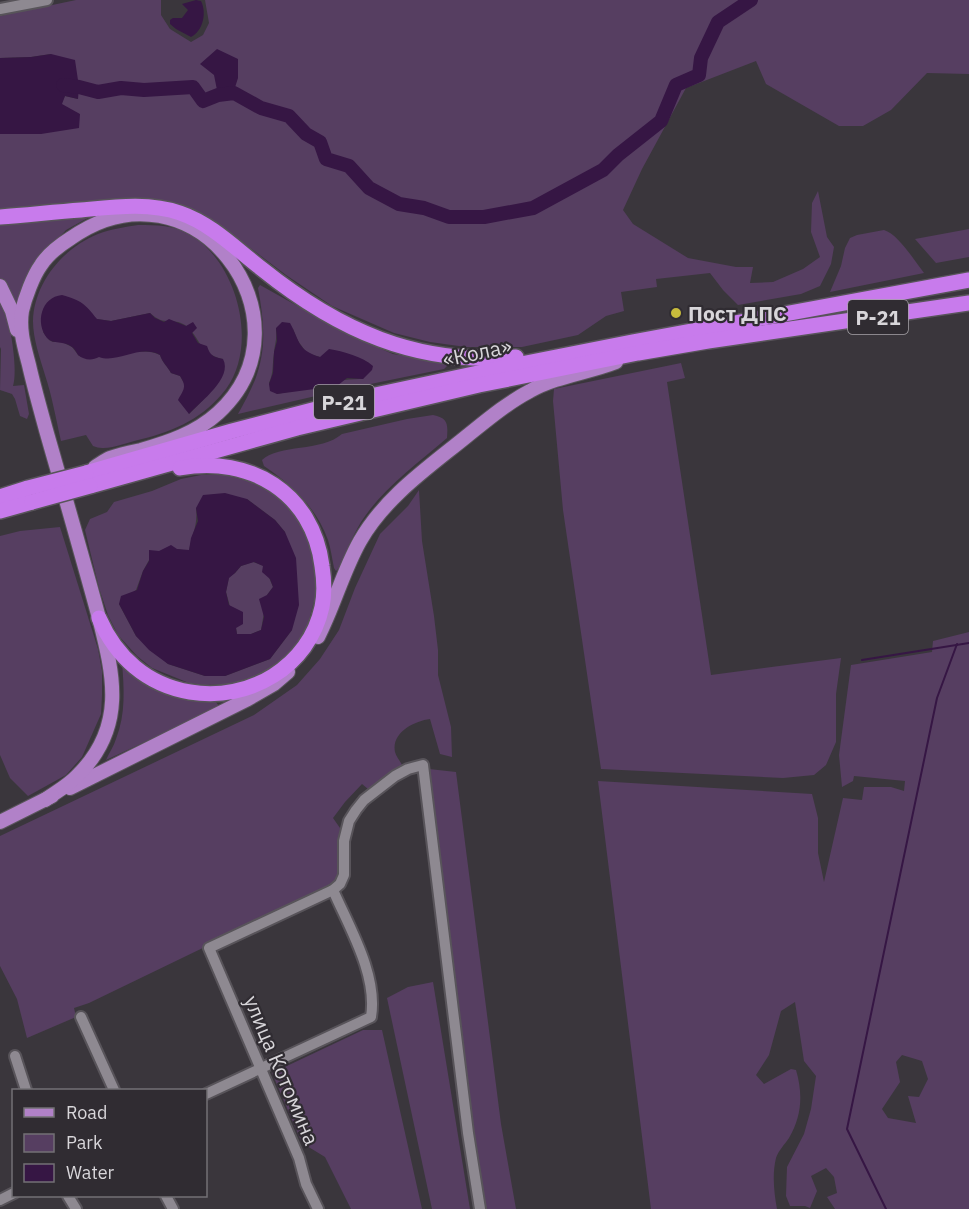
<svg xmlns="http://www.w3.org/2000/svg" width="969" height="1209" font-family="'IBM Plex Sans',sans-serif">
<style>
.green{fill:#563e61;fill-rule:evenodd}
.water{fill:#361644;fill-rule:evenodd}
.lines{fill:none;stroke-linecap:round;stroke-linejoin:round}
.stream{stroke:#361644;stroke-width:2}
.river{stroke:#361644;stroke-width:14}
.minor-casing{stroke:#58545a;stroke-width:14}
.major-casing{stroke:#58545a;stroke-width:16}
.highway-casing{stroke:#58545a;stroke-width:18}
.minor{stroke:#8e8991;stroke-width:10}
.major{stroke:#b181c8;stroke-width:14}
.highway{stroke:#c87bec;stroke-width:15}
.highway-bridge-casing{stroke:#58545a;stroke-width:18;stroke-linecap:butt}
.highway-bridge{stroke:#c87bec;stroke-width:15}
.poi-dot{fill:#c7bb3c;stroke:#302c32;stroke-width:2}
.labels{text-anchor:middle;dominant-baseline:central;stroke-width:4.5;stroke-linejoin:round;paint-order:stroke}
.shield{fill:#302c32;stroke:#a6a3a8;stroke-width:1.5}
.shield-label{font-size:20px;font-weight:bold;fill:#d8d6da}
.poi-label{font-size:21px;font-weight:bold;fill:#d8d6da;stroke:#302c32;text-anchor:start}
.street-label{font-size:21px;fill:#d8d6da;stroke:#302c32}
</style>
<rect width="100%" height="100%" fill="#3a363c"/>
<!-- green -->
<g class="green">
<polygon points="76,0 161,0 161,15 170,29 191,42 203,35 209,23 205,0 969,0 969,74 927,73 891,110 863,126 839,126 766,84 756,61 686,88 642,169 623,210 633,224 688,258 736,267 753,267 750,283 773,282 803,269 820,257 811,232 812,203 818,191 827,237 834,247 831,264 820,286 801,294 738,305 723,290 710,273 656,279 657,287 621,292 624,311 606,316 578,335 522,347 466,347 430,342 394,333 332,306 286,275 241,241 201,216 173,205 137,199 0,210 0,134 41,134 61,104 65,96 78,99 51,54 31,57 0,58 0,16"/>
<polygon points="93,215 66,230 38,261 15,306 0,279 0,223"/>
<path d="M138,225C156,225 175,225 191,235C237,263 259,344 226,389C205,417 175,431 142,439C132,441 111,449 102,448C99,448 96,447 93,446L86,435L61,441C56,419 52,396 45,375C40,358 33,339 33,321C34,283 63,248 98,234C111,229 125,227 138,225ZM150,313C165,327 172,317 185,325C201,337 198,354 223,359L203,400L189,414L184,383L180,376L171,373C168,367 162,362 160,355C143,346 117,357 98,357C92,357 85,356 79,356L72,347L62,342H53L49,340L43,332L97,319L111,321Z"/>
<polygon points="969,229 969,257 936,263 915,239"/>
<path d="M884,230C898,234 914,260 924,273L830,292L841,266L845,248L850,238L857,235Z"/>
<path d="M260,285L351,336L393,354L450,363L444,369L346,389L238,414C244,403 250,392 255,380C267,348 264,321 258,288ZM276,328L293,329L298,341L307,353L320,357L357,358L369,363L363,379C334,378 306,389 277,394L269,383C274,372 272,365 274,353C275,342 277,341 276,328Z"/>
<path d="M0,299C2,304 5,308 6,313C11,328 18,372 13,386L24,385L29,414L27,419L20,416L15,399L12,394L0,390L1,349L0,347Z"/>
<polygon points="681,363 685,378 667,382 711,675 841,658 836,694 836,742 826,765 814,775 783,778 601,769 563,510 553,401 554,389"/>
<path d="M433,415C448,418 448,424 447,438C417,464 382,489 361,522C352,537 346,553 339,568L336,571L334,568C332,559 331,549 328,540C316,507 292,485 264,466L262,460C279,444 321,452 342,434L407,419Z"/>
<path d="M201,475H225L248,481L272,491L293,512L307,535L317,573L316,594L307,628L290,654L265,673L230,684L205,685L189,683L152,668L137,656L118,635L108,615L99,588L85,530L90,519L107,512L114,502L152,491L181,479ZM247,499L275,520L285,532L292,630L270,659L225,676H205L168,664L136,636L119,604L136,590L143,571L149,560L177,549L189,551C192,533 198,526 196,508Z"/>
<path d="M419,490L422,541L434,616L438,650V675L451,727L452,757L440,754L430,719C414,721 391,733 395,752C396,756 400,761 402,765L368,789L362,784L345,802L333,818L340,828L339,874L335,884L89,1003L74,1008L76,1017L27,1038L17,999L0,966V836L254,715L297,685L320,659L339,630L355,588L380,534L408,506Z"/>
<polygon points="60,527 98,649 102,671 102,695 101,714 82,757 66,775 28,796 10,778 0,755 0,536 20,531"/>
<polygon points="253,562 264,566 273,587 267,595 261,630 251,634 237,634 236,628 226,592 229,577 235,573 241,566"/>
<path d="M969,632V1209H835L827,1197L837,1193L834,1177L826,1168L811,1176L817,1191L810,1208L805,1206H790L786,1196L787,1167L804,1134L811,1109L816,1076L804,1061L795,1002L781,1011L769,1055L756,1075L764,1084L791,1069L796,1070C803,1094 802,1116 789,1138C785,1144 778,1151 776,1158C772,1174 774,1193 777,1209H651L598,781L812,794L818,818V853L824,882L843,798L862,800L864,787H891L904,791L905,781L854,776L853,781L842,787L839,755L851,665L932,652L933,641ZM902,1055L922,1061L928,1079L919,1097L908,1096L916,1123L888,1118L882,1109L900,1082L896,1062Z"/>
<path d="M122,662L214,700L220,707L106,760C109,753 114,746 116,739C126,714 124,688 122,662Z"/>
<polygon points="429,769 456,772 501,1124 516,1209 483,1209 470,1133"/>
<polygon points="433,982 470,1209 432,1209 387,998 408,987"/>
<polygon points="363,1030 382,1030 422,1209 351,1209 325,1157 302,1143 272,1073"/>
</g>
<!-- water -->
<g class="water">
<path d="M196,0L201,1C207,13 203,31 191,37L176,29L170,24V20L173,18H182L188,10L182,4Z"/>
<polygon points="217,49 238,59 238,78 231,100 218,95 214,75 200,64"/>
<polygon points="51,54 75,60 79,87 78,99 65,96 62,104 80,114 79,128 41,134 0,134 0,58 31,57"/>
<path d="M62,295C82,301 84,303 97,319L111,321L150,313L155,318L164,322L169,319L186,326L193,322L197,328L192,333L198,343L207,346C210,356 214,357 223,359C233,378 201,401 189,414L178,400C184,389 187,387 180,376L171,373C168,367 162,362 160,355C139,344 118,364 99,357C92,361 84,360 78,355C76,352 75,349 72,347C64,340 53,345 47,338C35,323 41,297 62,295Z"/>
<path d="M282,322L290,323C300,341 297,350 320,357L329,349C343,351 363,357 373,366L372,370L363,379L347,378L337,386L277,394L270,391L269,384L273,373L274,352L277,341L276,328Z"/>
<path d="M225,493L247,499L275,520L285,532L296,558L299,605L292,630L270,659L225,676H205L168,664L149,650L136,636L119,604L121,596L137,590L143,571L149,561V550L159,551L171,545L177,549L189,550L191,538L198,521L196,508L203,495ZM254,562L263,566L262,572L270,579L273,587L267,595L259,599L264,617L261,630L251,634H237L236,628L243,624V612L229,605L226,592L229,578L235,573L241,566Z"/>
</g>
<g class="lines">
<!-- stream -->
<g class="stream">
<polyline points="862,660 969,643"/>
<polyline points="886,1209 847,1129 937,698 957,644"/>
</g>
<!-- river -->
<polyline class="river" points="63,85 79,87 98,92 121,88 144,90 193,87 203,101 218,95 234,93 261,108 289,116 306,134 320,142 326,159 349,166 369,188 399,204 424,208 449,217 484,217 533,208 603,170 618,155 661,121 676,85 699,75 701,58 718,22 751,0"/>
<defs>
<g id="minor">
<polyline points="0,9 47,0"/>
<polyline points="81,1017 114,1090"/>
<polyline points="15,1056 26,1090"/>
<path d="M206,1094L371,1017C378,975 349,927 333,890"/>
<polyline points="68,1196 76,1209"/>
<polyline points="166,1196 173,1209"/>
<polyline points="0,1200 14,1193"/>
<polyline points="318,1209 306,1184 299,1158 209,948 333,890 340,884 344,875 344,841 349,821 356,810 364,800 395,776 408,769 423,765 468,1133 480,1209"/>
</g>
<g id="major">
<polyline points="0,286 12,311 17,330"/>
<path d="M318,637C334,606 343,571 360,541C385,497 429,467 467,436C487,420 507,403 530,391C557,376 588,373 616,362"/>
<polyline points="70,788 248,699 274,684 288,672"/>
<path d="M45,800C56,792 69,785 78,775C126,727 114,676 99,618C82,555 64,493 46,430C40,408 34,387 29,365C24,346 19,330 22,311C25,298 33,276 41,265C48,254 60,245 71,238C193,152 319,320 218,413C196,433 169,442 141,450C131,452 120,454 110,458C105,460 100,464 95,467"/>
<polyline points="0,822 52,796"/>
</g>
<g id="highway">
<path d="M0,217C27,215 54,212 81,210C113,207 149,202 180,213C212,224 236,249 262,269C338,330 417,366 516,357"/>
<polyline points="86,473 232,431 347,401 501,368 632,342 969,280"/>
<polyline points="90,486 297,428 479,385 638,353 708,341 969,303"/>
<polyline points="0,497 28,488"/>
<polyline points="0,511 32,502"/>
<path d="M99,618C116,657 147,685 190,692C249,702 309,667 322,607C325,593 324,579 322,566C313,493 250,455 180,468"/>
</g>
</defs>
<!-- minor casing -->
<use href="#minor" class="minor-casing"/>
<!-- major casing -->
<use href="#major" class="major-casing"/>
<!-- highway casing -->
<use href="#highway" class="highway-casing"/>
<!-- minor -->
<use href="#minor" class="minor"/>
<!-- major -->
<use href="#major" class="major"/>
<!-- highway -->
<use href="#highway" class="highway"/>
<defs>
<g id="highway-bridge">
<polyline points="28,488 86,473"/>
<polyline points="32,502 90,486"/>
</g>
</defs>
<!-- highway-bridge casing -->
<use href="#highway-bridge" class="highway-bridge-casing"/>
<!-- highway-bridge -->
<use href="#highway-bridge" class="highway-bridge"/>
</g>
<!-- markers -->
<circle class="poi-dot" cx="676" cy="313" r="6"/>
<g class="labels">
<!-- shield labels -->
<g class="shield">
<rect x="848" y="300" width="60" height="34" rx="4.5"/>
<rect x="314" y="385" width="60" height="34" rx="4.5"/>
</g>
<g class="shield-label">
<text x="878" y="317">Р-21</text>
<text x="344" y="402">Р-21</text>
</g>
<!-- poi labels -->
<g class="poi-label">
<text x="688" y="313">Пост ДПС</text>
</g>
<!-- street labels -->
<g class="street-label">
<text transform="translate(477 352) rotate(-12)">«Кола»</text>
<text transform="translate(282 1070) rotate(67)">улица Котомина</text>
</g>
</g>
<!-- legend -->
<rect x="12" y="1089" width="195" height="108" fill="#302c32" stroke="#737075" stroke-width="1.5"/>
<rect x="24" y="1108" width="30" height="9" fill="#b181c8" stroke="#737075" stroke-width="1.5"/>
<text x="66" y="1119" font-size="18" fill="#d8d6da">Road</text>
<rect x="24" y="1134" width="30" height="18" fill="#563e61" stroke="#737075" stroke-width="1.5"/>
<text x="66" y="1149" font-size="18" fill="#d8d6da">Park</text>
<rect x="24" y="1164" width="30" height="18" fill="#361644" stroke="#737075" stroke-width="1.5"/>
<text x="66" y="1179" font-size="18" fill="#d8d6da">Water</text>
</svg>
